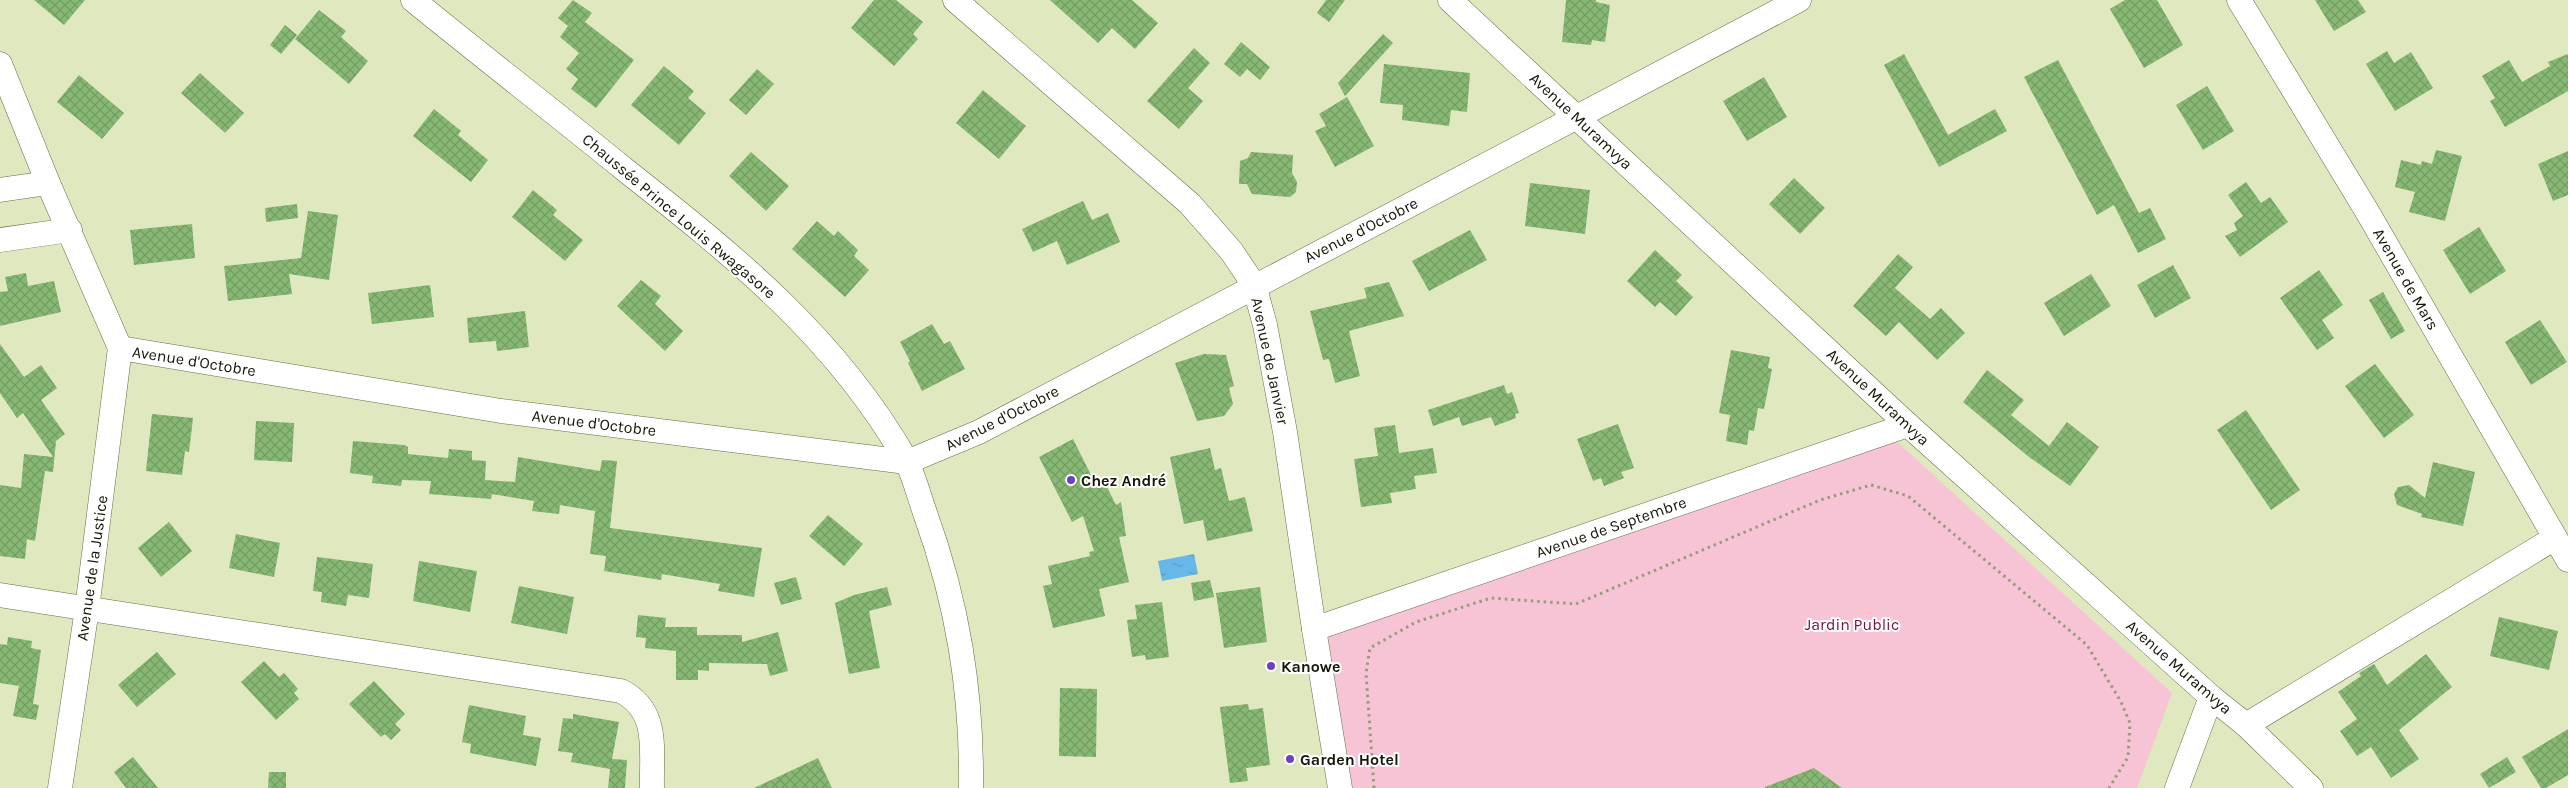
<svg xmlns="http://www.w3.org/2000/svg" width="2568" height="788" font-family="Karla,sans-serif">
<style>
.green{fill:#f7c4d5}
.water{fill:url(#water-ripples)}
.building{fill:url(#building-cross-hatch)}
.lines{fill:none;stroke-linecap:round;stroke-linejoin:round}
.minor-casing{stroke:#666d48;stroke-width:25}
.path{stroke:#969c7d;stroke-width:3;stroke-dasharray:2.5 4;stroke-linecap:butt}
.minor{stroke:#fff;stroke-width:24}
.poi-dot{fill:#6f41b8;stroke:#fff;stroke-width:2}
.labels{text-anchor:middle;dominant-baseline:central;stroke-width:4;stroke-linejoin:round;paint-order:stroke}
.street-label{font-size:16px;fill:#141708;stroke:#fff}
.poi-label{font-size:16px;font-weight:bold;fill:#141708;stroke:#fff;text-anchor:start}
.park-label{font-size:16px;fill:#731141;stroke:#fff}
</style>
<defs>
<pattern id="water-ripples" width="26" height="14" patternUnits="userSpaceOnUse" patternTransform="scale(1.25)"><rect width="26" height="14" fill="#67b7e9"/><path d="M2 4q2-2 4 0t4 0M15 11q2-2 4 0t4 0" fill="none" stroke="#589dc6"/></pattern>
<pattern id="building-cross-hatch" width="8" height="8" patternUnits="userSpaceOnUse" patternTransform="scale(1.25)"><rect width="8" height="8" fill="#87b874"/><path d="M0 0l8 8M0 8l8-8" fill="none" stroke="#749d63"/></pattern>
</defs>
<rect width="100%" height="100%" fill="#dfe8bf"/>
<!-- green -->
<polygon class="green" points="1893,438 2172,693 2137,788 1351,788 1323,631"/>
<!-- water -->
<polygon class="water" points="1194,554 1198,574 1162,581 1158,561"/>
<!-- building -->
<g class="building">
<polygon points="34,0 85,0 64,25"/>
<polygon points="573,0 592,13 585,22 634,60 596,108 571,89 578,79 566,69 579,53 560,37 568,26 558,18"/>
<polygon points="874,0 896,0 923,22 913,34 918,39 894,66 851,28"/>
<polygon points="1050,0 1132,0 1158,23 1135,49 1112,28 1098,43"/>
<polygon points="1326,0 1345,0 1329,22 1317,13"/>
<polygon points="1566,0 1596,0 1596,2 1610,5 1605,42 1592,40 1591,45 1562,42"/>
<polygon points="2125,0 2157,0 2183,45 2144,68 2110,9"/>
<polygon points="2315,0 2358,0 2366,12 2334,31"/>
<polygon points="319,10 346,31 341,37 368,61 349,84 295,39"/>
<polygon points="285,25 297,35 281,54 270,45"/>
<polygon points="1383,34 1393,43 1345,96 1338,83"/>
<polygon points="1241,42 1270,67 1260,80 1247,69 1240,77 1224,64"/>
<polygon points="1194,48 1210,63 1188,88 1203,101 1179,129 1147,101"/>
<polygon points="2387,51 2394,63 2411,52 2433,88 2395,111 2366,64"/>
<polygon points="1904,54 1948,135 1995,109 2007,131 1939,167 1884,65"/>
<polygon points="2568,54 2568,91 2505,127 2490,101 2495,98 2482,76 2509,60 2522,82 2550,66 2548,62"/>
<polygon points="2058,60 2139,213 2150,208 2166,239 2138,253 2114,205 2097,215 2024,77"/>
<polygon points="1384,64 1470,73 1467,112 1451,110 1449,126 1402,120 1403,105 1380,103"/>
<polygon points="664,66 694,91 688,98 706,113 679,145 631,105"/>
<polygon points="757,69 774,84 746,115 729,100"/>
<polygon points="200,73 244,113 225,133 181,93"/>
<polygon points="79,75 124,113 102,139 57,102"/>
<polygon points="1764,77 1787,117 1747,141 1723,101"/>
<polygon points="2207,86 2234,131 2203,150 2176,105"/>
<polygon points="983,90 1026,126 999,159 956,123"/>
<polygon points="1347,97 1374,146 1335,167 1315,131 1326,126 1319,114"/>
<polygon points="434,109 461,131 458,135 488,160 471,182 413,136"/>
<polygon points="2436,150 2462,156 2445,221 2409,212 2415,192 2395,187 2401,160 2421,165 2422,161 2432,164"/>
<polygon points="2568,151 2568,195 2553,201 2538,164"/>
<polygon points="751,152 789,186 766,211 729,176"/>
<polygon points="1251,152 1293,155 1292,173 1297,182 1296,192 1290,197 1252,194 1247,184 1239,184 1240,161 1248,158"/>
<polygon points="1794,178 1825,208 1800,234 1769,204"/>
<polygon points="2246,182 2261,203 2270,197 2288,222 2240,257 2225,236 2237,230 2234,223 2243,216 2228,195"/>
<polygon points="1530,183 1590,190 1585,234 1525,226"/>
<polygon points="533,190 557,210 553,215 583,240 565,261 512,217"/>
<polygon points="1083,201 1092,220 1108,213 1120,242 1067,265 1057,241 1033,252 1022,229"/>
<polygon points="297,204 298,218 266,222 265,208"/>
<polygon points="308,211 338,215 329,280 289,274 292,294 228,301 224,266 301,258"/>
<polygon points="817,221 834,236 838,231 858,250 854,256 869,270 845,297 792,249"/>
<polygon points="192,224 195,258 134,265 130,230"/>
<polygon points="2479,227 2506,271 2470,294 2443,250"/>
<polygon points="1470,230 1487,260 1429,291 1412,261"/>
<polygon points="1655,250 1682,275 1676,281 1693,297 1676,316 1660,302 1655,307 1627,281"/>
<polygon points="1898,254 1913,267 1895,288 1930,319 1941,308 1965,333 1937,360 1899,322 1886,336 1853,306"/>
<polygon points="2173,265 2191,298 2155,318 2137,285"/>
<polygon points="2319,270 2343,305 2322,320 2334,338 2317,350 2280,298"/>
<polygon points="26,273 28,286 54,281 61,312 0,326 0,292 8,291 5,277"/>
<polygon points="2091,274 2111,306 2064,336 2044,303"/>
<polygon points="641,280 661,296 655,304 683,331 665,351 617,306"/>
<polygon points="1389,282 1404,316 1349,331 1360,376 1335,383 1329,359 1323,360 1310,311 1367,298 1364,288"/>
<polygon points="430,285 434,317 372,324 368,293"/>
<polygon points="2383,292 2405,331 2391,339 2369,300"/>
<polygon points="525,311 529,347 497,351 496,341 469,343 467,318"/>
<polygon points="2540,320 2567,362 2531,385 2505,342"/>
<polygon points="932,324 944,344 950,341 965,369 922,391 908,363 910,361 900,342"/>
<polygon points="0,344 24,377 41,365 57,388 41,400 65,434 56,441 53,472 45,471 35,541 27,539 25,559 0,556 0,485 21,488 24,454 53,457 23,413 17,418 0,393"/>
<polygon points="1731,350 1770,357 1768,368 1772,369 1764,409 1758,408 1754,431 1749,430 1747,445 1726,441 1730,415 1719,413"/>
<polygon points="1204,354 1226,355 1234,386 1229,388 1233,404 1224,416 1197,421 1175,363"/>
<polygon points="2375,364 2414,415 2384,438 2345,386"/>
<polygon points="1987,370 2024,400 2011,415 2049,446 2067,422 2099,447 2070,486 2029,457 1963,402"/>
<polygon points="1504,385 1507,394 1512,392 1519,413 1515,414 1516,418 1495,426 1491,417 1462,426 1459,417 1433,426 1428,410"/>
<polygon points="2246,410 2300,490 2271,510 2217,430"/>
<polygon points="152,414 193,418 189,452 185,451 182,475 146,471"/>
<polygon points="256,421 294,423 292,462 254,460"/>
<polygon points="1618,424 1634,468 1621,472 1624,478 1604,486 1601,478 1593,481 1577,439"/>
<polygon points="1395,425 1399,453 1433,448 1437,473 1414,476 1416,489 1390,493 1392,503 1361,507 1354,459 1378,456 1374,428"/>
<polygon points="1073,439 1097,487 1105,483 1116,505 1121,502 1126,536 1119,537 1129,582 1099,589 1105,616 1053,628 1043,586 1052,584 1048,566 1090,556 1089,552 1094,551 1083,516 1072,522 1039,457"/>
<polygon points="353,441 404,445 408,447 408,454 448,458 449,449 472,451 472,460 486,461 485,480 515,482 518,457 600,471 602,460 617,461 610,528 762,548 754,597 718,591 720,584 662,574 661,580 604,571 606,556 590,554 595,511 560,505 559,514 532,511 534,501 492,494 491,499 429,494 431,481 402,480 401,486 372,483 373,476 350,473"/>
<polygon points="1210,448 1215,470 1221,468 1229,501 1245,497 1253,531 1207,541 1203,520 1184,524 1170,457"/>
<polygon points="2433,462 2475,472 2463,526 2421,517 2422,514 2397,505 2394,494 2398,487 2409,485 2425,498"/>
<polygon points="828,515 863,544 844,566 809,536"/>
<polygon points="169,522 192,551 161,577 138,548"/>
<polygon points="236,534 280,543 274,577 229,568"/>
<polygon points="317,557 373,564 369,598 348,595 346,606 321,602 322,592 313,591"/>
<polygon points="419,561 477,571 470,612 413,601"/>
<polygon points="796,577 802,599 781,605 774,583"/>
<polygon points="1210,580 1214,597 1194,601 1191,583"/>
<polygon points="519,586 574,597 567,634 511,623"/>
<polygon points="887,587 892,605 869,611 880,668 849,674 835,603 854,595"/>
<polygon points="1260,587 1267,642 1224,648 1216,593"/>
<polygon points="1162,602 1169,657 1146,660 1145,655 1132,657 1127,620 1137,619 1135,605"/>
<polygon points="638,615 666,618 665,627 697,627 697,635 742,635 742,642 778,632 788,671 770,676 767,664 709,663 709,671 698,670 698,680 676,680 676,651 645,648 646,638 636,637"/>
<polygon points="2499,617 2558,631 2549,670 2490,656"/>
<polygon points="8,637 32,641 31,648 41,650 33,704 39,705 36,720 13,716 19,686 0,683 0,644 7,645"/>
<polygon points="157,652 176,674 137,707 118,685"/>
<polygon points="2426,654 2452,687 2399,730 2419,759 2391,778 2371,747 2357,756 2340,731 2357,719 2338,692 2361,676 2359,673 2374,664 2387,685"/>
<polygon points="264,661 279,677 284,673 298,689 294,693 299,699 276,720 241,682"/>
<polygon points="374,681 405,714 395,724 401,730 391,740 385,734 381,737 349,704"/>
<polygon points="1060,688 1097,689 1096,757 1059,756"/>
<polygon points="1248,704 1249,710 1263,708 1270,765 1246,768 1248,781 1230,783 1220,707"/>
<polygon points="469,705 526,716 523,735 541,738 536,766 470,753 471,744 462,742"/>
<polygon points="573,714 619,722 612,759 627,760 625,788 608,788 610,769 571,762 573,753 558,751 563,718 573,719"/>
<polygon points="2568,729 2568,775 2546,788 2541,788 2522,757"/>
<polygon points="133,757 158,788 126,788 114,772"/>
<polygon points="2507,757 2516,772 2489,788 2480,774"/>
<polygon points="818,758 832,788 754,788"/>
<polygon points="1814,768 1842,788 1765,788 1765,787"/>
<polygon points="269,772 286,772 286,788 268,788"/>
</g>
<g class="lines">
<defs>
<g id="minor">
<path d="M413,0C483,57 554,112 624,169C733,255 836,337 906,460C914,476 919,496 925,513C958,604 972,692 971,788"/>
<polyline points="955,0 1190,204 1232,252 1254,285 1265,325 1285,432 1314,629 1340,788"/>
<polyline points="1450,0 1908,425 2211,697 2246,725 2311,788"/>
<polyline points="2239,0 2368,213 2568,560"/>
<polyline points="0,64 48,183 120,348"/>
<polyline points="0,190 48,183"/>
<polyline points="0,240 70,230"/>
<polyline points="120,348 501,411 907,462 979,432 1799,0"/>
<path d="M0,595L621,691C660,711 651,750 652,788"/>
<polyline points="1314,629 1908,425"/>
<polyline points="2246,725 2555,538"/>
<polyline points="60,788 87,609 120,348"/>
<polyline points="2177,788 2211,697"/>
</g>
</defs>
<!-- minor casing -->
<use href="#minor" class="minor-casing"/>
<!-- path -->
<polyline class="path" points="1374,788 1366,673 1370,648 1416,622 1491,598 1576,604 1820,500 1871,485 1908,496 2087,645 2121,702 2130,723 2128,757 2109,788"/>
<!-- minor -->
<use href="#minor" class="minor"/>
</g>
<!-- markers -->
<g class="poi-dot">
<circle cx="1071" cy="480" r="5"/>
<circle cx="1271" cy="666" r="5"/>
<circle cx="1290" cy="759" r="5"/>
</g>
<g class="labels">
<!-- street labels -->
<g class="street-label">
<text transform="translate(1581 121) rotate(43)">Avenue Muramvya</text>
<text transform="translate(679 216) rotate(40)">Chaussée Prince Louis Rwagasore</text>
<text transform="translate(1361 230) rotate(-27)">Avenue d'Octobre</text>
<text transform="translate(2406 279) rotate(60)">Avenue de Mars</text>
<text transform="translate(194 361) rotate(9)">Avenue d'Octobre</text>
<text transform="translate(1270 361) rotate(78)">Avenue de Janvier</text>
<text transform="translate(1878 397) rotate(43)">Avenue Muramvya</text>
<text transform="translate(1002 418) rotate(-27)">Avenue d'Octobre</text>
<text transform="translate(594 423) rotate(7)">Avenue d'Octobre</text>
<text transform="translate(1611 527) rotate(-19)">Avenue de Septembre</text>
<text transform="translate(92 568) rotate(-82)">Avenue de la Justice</text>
<text transform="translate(2179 667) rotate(41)">Avenue Muramvya</text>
</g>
<!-- poi labels -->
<g class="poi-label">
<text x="1081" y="480">Chez André</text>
<text x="1281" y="666">Kanowe</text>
<text x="1300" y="759">Garden Hotel</text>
</g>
<!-- park labels -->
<g class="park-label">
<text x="1852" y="624">Jardin Public</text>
</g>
</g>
</svg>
